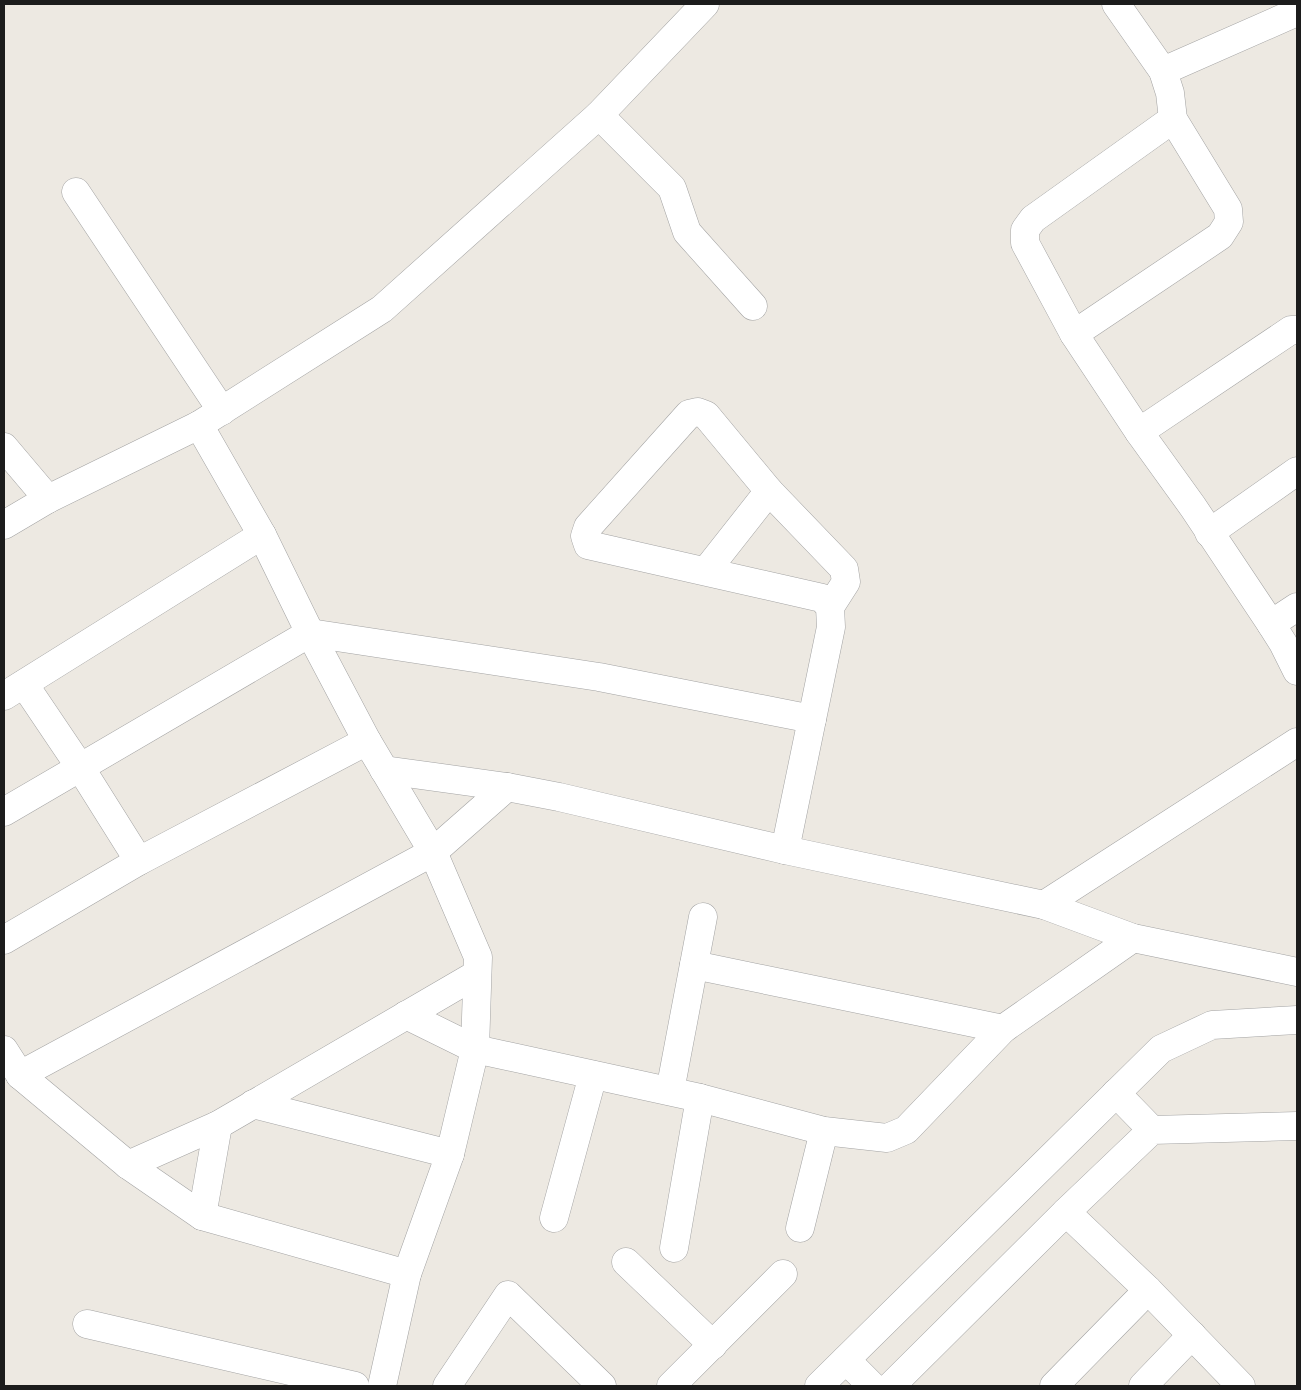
<svg xmlns="http://www.w3.org/2000/svg" width="1301" height="1390" font-family="Overpass,sans-serif">
<style>
.lines{fill:none;stroke-linecap:round;stroke-linejoin:round}
.minor-casing{stroke:#a3a3a3;stroke-width:29}
.minor{stroke:#fff;stroke-width:28}
</style>
<rect width="100%" height="100%" fill="#ede9e2"/>
<g class="lines">
<defs>
<g id="minor">
<polyline points="1163,71 1297,12"/>
<polyline points="599,115 672,188 687,232 753,306"/>
<polyline points="1173,119 1033,219 1025,230 1025,243 1074,334 1139,432 1193,507 1271,624 1283,643 1297,671"/>
<polyline points="76,192 222,411"/>
<polyline points="1074,334 1220,236 1229,222 1228,209 1173,119 1170,93 1163,71 1116,4"/>
<polyline points="199,425 262,535 310,633 367,741 433,852 478,957 475,1049 450,1154 407,1274 382,1386"/>
<polyline points="1139,432 1291,330 1297,330"/>
<polyline points="4,447 48,499"/>
<polyline points="4,525 48,499 199,425 382,309 599,115 705,4"/>
<polyline points="1209,533 1297,471"/>
<polyline points="706,571 769,491"/>
<polyline points="1271,624 1297,607"/>
<polyline points="24,684 80,767 139,861"/>
<polyline points="4,696 262,535"/>
<polyline points="384,770 507,787 559,797 785,850 1044,905 1133,938 1297,972"/>
<polyline points="4,812 310,633 599,677 812,719"/>
<polyline points="785,850 831,627 830,607 822,598 588,545 585,536 588,527 689,414 698,412 706,415 769,491 844,569 846,582 830,607"/>
<polyline points="1044,905 1297,742"/>
<polyline points="4,940 139,861 367,741"/>
<polyline points="694,965 1003,1029"/>
<polyline points="406,1015 475,1049 700,1098 824,1131 887,1138 906,1130 1003,1029 1133,938"/>
<polyline points="4,1050 20,1075 128,1165 202,1216 407,1274"/>
<polyline points="20,1075 433,852 507,787"/>
<polyline points="670,1091 703,917"/>
<polyline points="1116,1093 1152,1130"/>
<polyline points="253,1104 450,1154"/>
<polyline points="128,1165 218,1125 477,974"/>
<polyline points="1066,1212 1148,1290 1241,1386"/>
<polyline points="202,1216 218,1125"/>
<polyline points="554,1218 593,1075"/>
<polyline points="800,1228 824,1131"/>
<polyline points="674,1248 700,1098"/>
<polyline points="626,1262 713,1345"/>
<polyline points="87,1324 355,1386"/>
<polyline points="846,1360 872,1386"/>
<polyline points="447,1386 508,1295 602,1386"/>
<polyline points="671,1386 783,1274"/>
<polyline points="819,1386 1161,1049 1212,1025 1297,1020"/>
<polyline points="891,1386 1066,1212 1152,1130 1297,1126"/>
<polyline points="1054,1386 1148,1290"/>
<polyline points="1143,1386 1192,1335"/>
</g>
</defs>
<!-- minor casing -->
<use href="#minor" class="minor-casing"/>
<!-- minor -->
<use href="#minor" class="minor"/>
</g>
<!-- border -->
<rect width="1301" height="1390" fill="none" stroke="#1c1c1c" stroke-width="10"/>
</svg>
